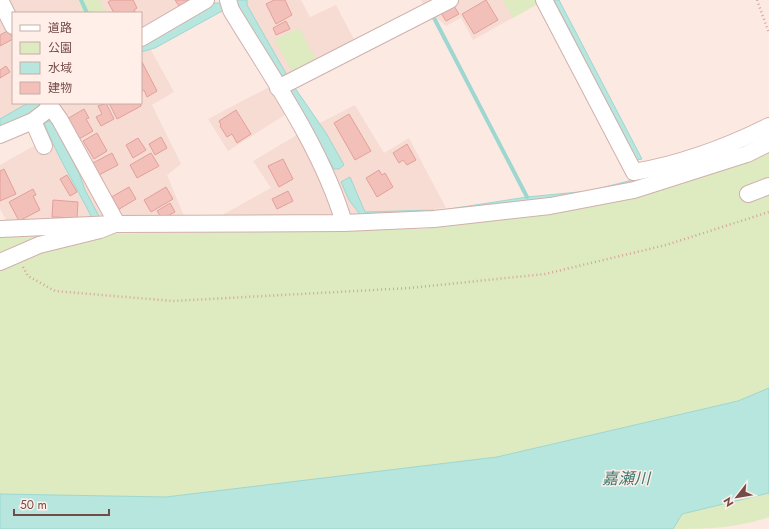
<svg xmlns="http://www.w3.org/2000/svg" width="769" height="529" font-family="Jost,'Noto Sans JP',sans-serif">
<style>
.residential{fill:#f6dcd3}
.green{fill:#deeac0}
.water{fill:#b6e6de;stroke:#9dd7cf}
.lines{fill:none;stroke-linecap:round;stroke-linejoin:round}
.stream{stroke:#9dd7cf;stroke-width:4}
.building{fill:#f2bfb9;stroke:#e49f9a}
.minor-casing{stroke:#cfb1ac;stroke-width:18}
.path{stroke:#d6a29d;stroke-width:2.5;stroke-dasharray:1 3;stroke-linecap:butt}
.minor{stroke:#fff;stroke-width:16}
.labels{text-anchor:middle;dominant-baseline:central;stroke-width:3;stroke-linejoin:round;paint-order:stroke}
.water-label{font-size:16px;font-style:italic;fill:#3c7971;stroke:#ffefe8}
</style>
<rect width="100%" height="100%" fill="#fceae2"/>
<!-- residential -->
<g class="residential">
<polygon points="0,0 78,0 83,13 13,13 13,103 141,103 141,13 101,13 104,11 100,0 216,0 146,41 174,92 152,105 181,164 167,175 184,216 181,221 7,221 0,209 0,165 39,143 31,127 0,140"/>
<polygon points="222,0 301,0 310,17 336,5 356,43 272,86 288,113 228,151 208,119 271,86"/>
<polygon points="421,0 541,0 541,2 473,40 461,18 446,26 426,9"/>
<polygon points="355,105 384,153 409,138 446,208 364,215 222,215 271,188 253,161 300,133"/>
</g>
<!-- green -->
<g class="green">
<polygon points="78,0 100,0 105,11 83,13"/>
<polygon points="503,0 539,0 541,2 513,18"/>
<polygon points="299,28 318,63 294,75 274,40"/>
<polygon points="769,147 769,391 738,401 497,457 166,497 0,494 0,237 15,235 423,229 529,216"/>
<path d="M769,493V517C738,528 705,529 673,529L682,514Z"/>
</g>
<!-- water -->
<g class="water">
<polygon points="233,0 247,0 247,5 288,77 282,80"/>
<polygon points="554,0 559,0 642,159 637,160"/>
<polygon points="214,3 222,3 224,10 155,48 141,52 141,45"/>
<polygon points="295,88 326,133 344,165 339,169 334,169 288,91"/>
<polygon points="28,103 42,103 38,112 0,129 0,119"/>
<path d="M51,120L61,132L62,141L79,173L85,190L100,218H92C76,186 57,156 44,123Z"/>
<polygon points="769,133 769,138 749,148 591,195 443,210 527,197 589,191 660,173"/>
<polygon points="350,177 365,212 434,210 434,216 362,217 349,200 341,182"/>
<polygon points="769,388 769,493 682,514 673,529 0,529 0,494 166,497 497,457 738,401"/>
</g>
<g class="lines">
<!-- stream -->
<g class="stream">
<polyline points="81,0 87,13"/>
<polyline points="433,16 527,197"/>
</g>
</g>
<!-- building -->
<g class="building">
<polygon points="111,0 133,0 137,8 134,10 136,13 114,13 108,2"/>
<polygon points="175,0 195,0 181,9"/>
<polygon points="274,0 285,0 292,15 276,24 266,4"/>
<polygon points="486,0 498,20 474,34 462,14"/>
<polygon points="454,6 459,14 446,21 441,13"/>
<polygon points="286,21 290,29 276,35 273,28"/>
<polygon points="9,30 13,39 0,46 0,35"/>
<polygon points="142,62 157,91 147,97 144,90 141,92"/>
<polygon points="6,66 10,72 0,78 0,70"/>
<polygon points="106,103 114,119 101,126 96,117 102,114 98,106"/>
<polygon points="109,103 140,103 141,106 117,119"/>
<polygon points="84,109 89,118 86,119 93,131 79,139 67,119"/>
<polygon points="236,110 251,134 237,143 232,134 227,137 220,126 221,125 219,121"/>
<polygon points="349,114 371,151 355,160 334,123"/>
<polygon points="97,133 107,151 94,159 83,141"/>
<polygon points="161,137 167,148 155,155 149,144"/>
<polygon points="138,138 146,150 133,158 126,145"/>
<polygon points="407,144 416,160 407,165 403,160 399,163 393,153"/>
<polygon points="112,153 118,165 97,176 91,164"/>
<polygon points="151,153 159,166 137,178 130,165"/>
<polygon points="283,159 293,179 279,187 268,166"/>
<polygon points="4,169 16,194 0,201 0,171"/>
<polygon points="379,170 382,175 385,173 393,187 377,197 366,178"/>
<polygon points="67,175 77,192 70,196 60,179"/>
<polygon points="129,187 136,199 116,211 108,199"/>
<polygon points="166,187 173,199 151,212 144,200"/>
<polygon points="33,189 36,195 33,196 40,210 19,221 9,202"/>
<polygon points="288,191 293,201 277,209 272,199"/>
<polygon points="53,200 78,202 77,218 52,217"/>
<polygon points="170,203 175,212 162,219 157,211"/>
</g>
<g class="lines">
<defs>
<g id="minor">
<polyline points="0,0 13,26"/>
<path d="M228,0L231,10C271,76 322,148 344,223"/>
<path d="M544,0L634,172C680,164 727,147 769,126"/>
<polyline points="141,38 206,0"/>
<polyline points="278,88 450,0"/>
<polyline points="33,121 44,146"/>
<polyline points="0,135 33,121 50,108"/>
<polyline points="748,194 769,186"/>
<polyline points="0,229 115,224 344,223 434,219 550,206 634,190 747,154 769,143"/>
<polyline points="0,262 39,245 100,230 115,224 115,220 60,120 48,103"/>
</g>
</defs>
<!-- minor casing -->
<use href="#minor" class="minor-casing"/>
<!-- path -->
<g class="path">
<polyline points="757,0 769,33"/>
<polyline points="23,267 28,276 55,291 173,301 410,288 545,274 666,245 769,212"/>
</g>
<!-- minor -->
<use href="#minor" class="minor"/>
</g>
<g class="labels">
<!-- water labels -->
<g class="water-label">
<text x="626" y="478">嘉瀬川</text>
</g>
</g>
<!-- legend -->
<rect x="12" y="12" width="130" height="92" fill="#ffefe8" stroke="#c7ada8"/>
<rect x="20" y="25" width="20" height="6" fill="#ffffff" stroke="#c7ada8"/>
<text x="48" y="32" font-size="12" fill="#744b48">道路</text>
<rect x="20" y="42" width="20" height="12" fill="#deeac0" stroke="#c7ada8"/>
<text x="48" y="52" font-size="12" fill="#744b48">公園</text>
<rect x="20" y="62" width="20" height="12" fill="#b6e6de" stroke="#c7ada8"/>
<text x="48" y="72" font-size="12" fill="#744b48">水域</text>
<rect x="20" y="82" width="20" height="12" fill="#f2bfb9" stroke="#c7ada8"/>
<text x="48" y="92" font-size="12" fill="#744b48">建物</text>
<!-- north arrow -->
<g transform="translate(737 497) rotate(239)" stroke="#ffefe8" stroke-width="3" paint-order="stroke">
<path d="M0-3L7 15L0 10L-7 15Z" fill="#744b48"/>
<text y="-6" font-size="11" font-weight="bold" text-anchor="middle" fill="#744b48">N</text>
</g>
<!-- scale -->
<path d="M14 509v6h95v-6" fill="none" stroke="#744b48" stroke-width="2"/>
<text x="20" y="509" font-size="12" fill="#744b48" stroke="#ffefe8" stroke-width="3" paint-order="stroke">50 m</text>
</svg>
